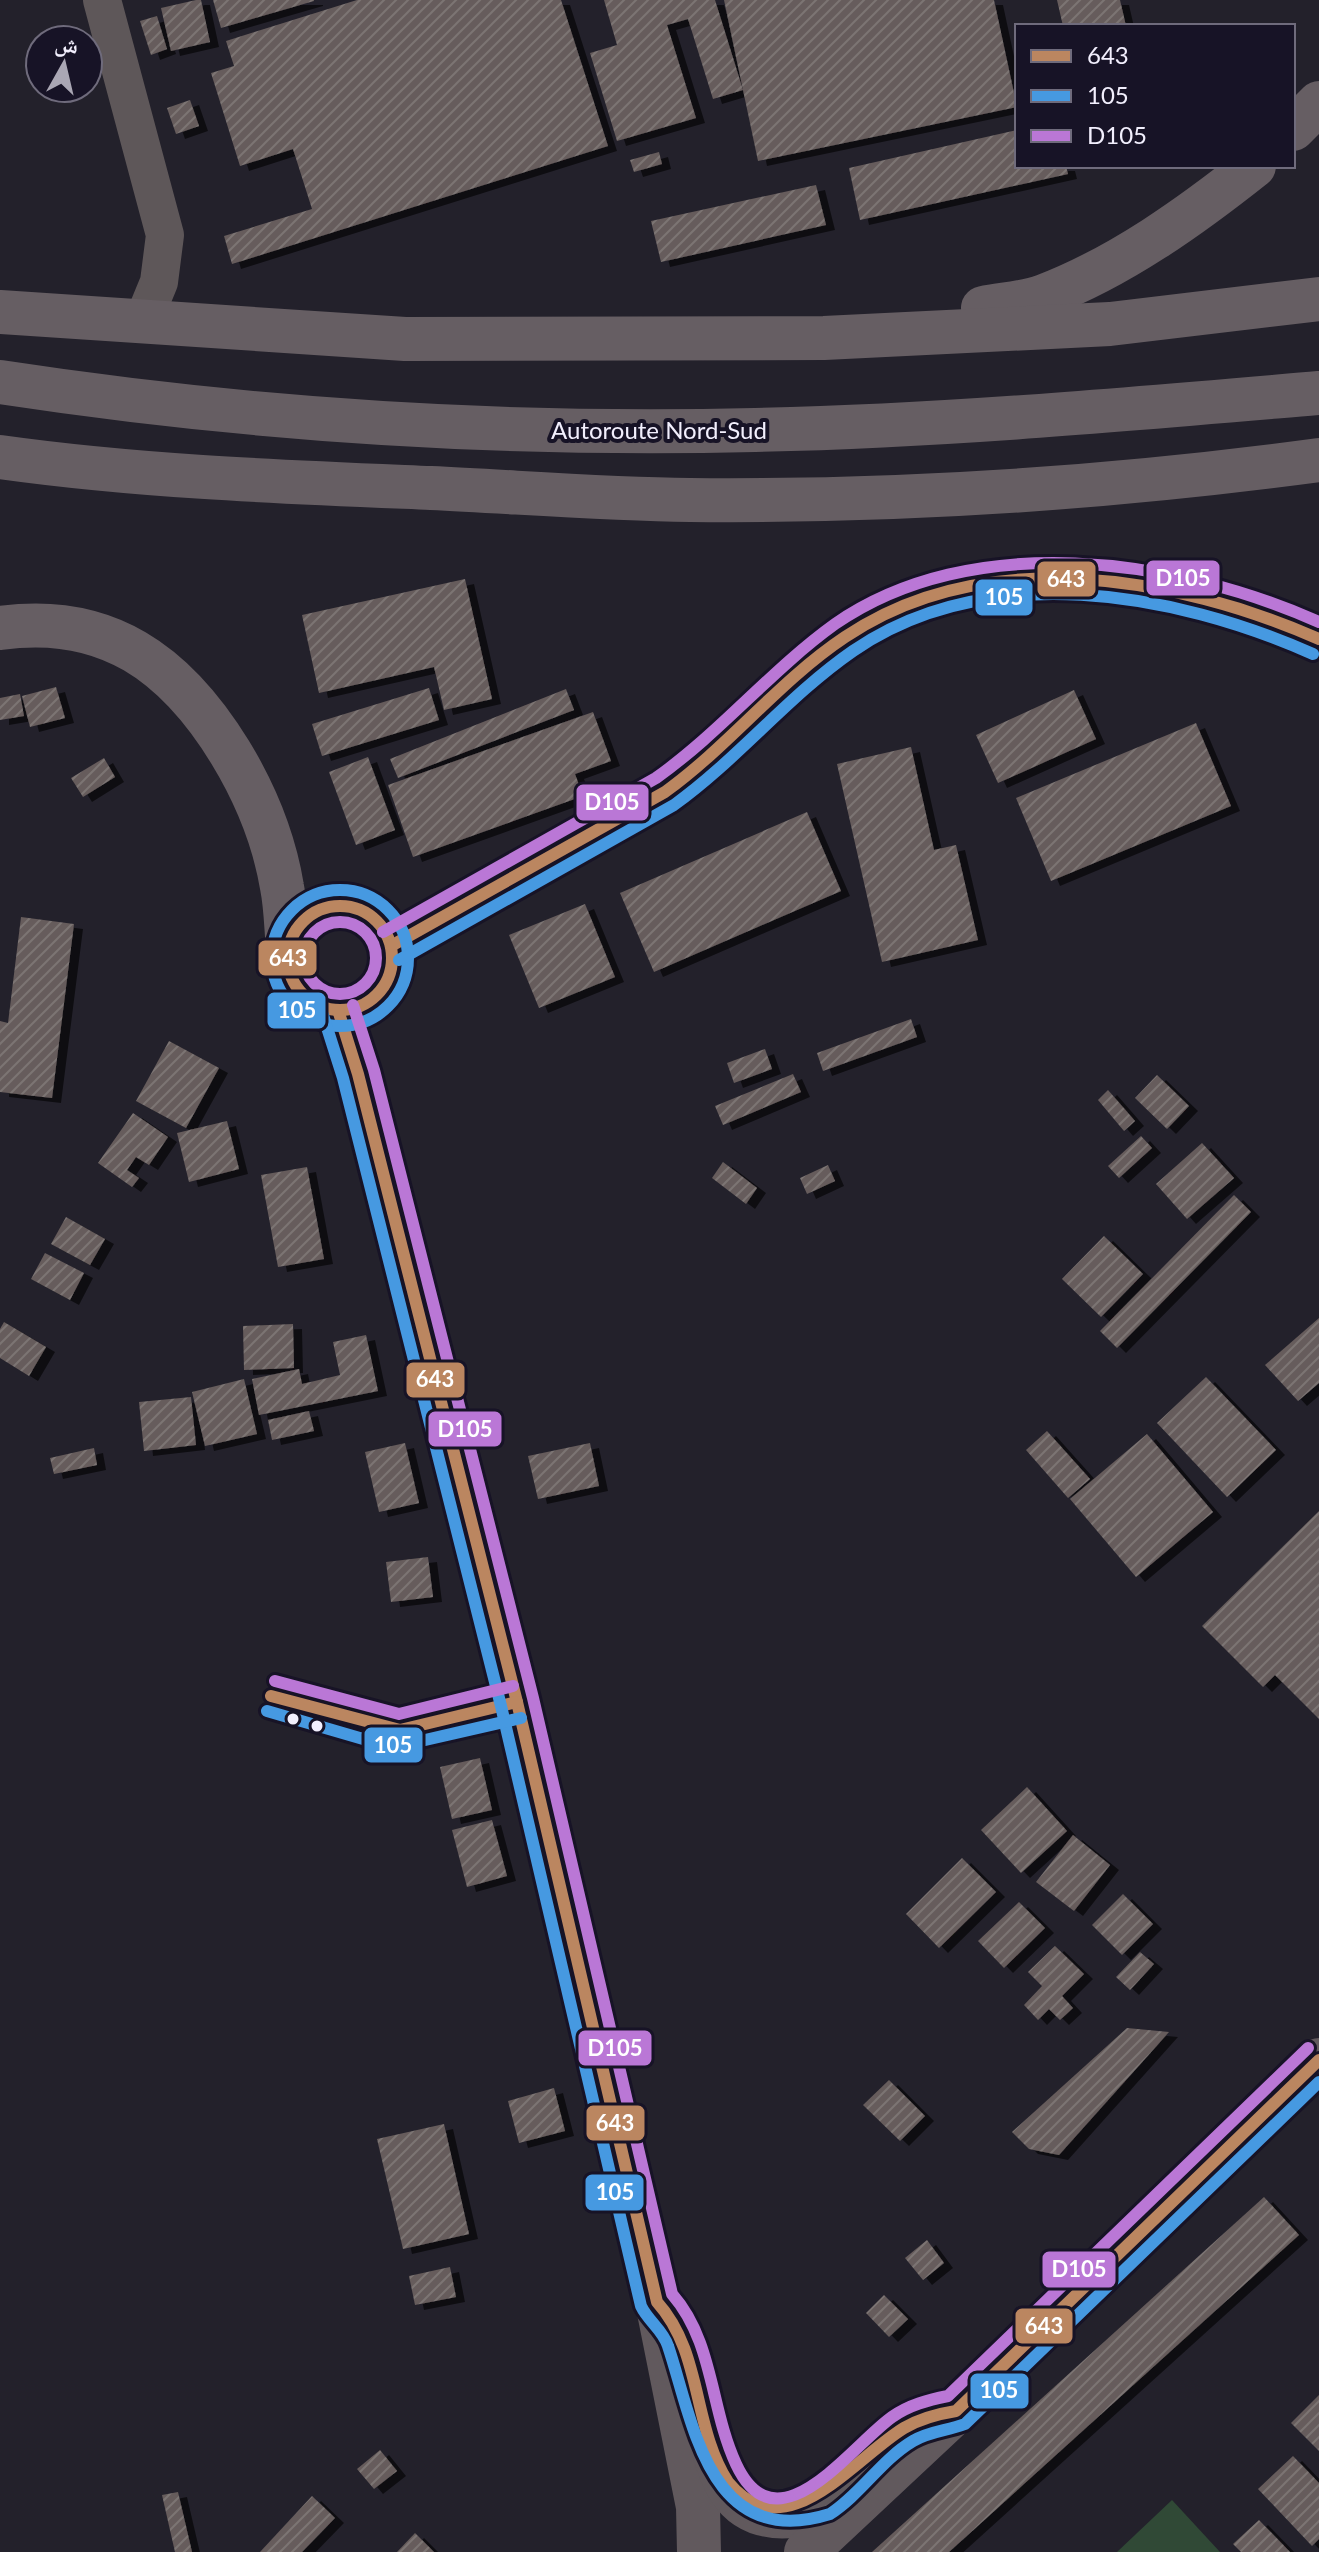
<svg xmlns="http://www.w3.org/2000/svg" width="1319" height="2552" font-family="Lato,'Noto Naskh Arabic',sans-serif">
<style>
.garden{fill:#304936}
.building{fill:url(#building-hatch);filter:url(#shadow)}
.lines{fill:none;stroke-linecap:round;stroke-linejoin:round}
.street{stroke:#5e5759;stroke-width:38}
.secondary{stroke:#61595d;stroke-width:44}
.highway{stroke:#665e63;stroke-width:44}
.bus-1-casing{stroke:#171326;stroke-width:18}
.bus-2-casing{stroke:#171326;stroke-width:18}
.bus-3-casing{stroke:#171326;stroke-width:18}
.bus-1{stroke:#bb8660;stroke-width:12}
.bus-2{stroke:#4699e1;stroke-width:12}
.bus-3{stroke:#ba77d6;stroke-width:12}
.bus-dot{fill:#f2effd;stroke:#171326;stroke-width:3}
.labels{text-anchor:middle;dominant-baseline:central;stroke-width:8;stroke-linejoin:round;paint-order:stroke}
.street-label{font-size:24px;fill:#f2effd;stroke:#171326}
.line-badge{stroke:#171326;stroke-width:3}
.badge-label{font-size:22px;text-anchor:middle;font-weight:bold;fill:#fff}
</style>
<defs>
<pattern id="building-hatch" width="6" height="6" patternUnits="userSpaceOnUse" patternTransform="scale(2)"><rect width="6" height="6" fill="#665c5b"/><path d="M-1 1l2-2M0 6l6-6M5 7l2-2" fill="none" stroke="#7c7473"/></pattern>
<filter id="shadow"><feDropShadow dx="9" dy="5" stdDeviation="0" flood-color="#0009"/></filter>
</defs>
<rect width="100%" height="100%" fill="#23212b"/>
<!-- garden -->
<polygon class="garden" points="1172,2500 1220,2552 1117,2552"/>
<!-- building -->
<g class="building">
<polygon points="196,0 201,0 210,42 171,51 161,8"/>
<polygon points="213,0 314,0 314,1 221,28"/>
<polygon points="357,0 561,0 608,146 232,264 224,236 312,209 293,149 240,166 211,73 234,66 226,41"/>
<polygon points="604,0 715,0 743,90 713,99 688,19 667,25 696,118 617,141 590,53 617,45"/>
<polygon points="724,0 994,0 1017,107 758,161"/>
<polygon points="1057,0 1120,0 1126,26 1063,26"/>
<polygon points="157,16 167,49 151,55 140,21"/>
<polygon points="190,100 199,126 176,134 167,108"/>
<polygon points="1017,130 1017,166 1066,166 1068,174 860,220 849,168"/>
<polygon points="659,152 662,164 634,172 630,160"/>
<polygon points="816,185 826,225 661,262 651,221"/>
<polygon points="465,579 492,699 444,710 434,667 319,693 302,615"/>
<polygon points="56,687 65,718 30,727 22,696"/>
<polygon points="429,688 439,720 322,756 312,724"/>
<polygon points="566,689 574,710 398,778 390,759"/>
<polygon points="1074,690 1096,739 998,783 976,735"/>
<polygon points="20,694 24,716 0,720 0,698"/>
<polygon points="593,712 611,761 575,774 583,796 413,857 388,785"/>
<polygon points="1196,723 1231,806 1051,881 1016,798"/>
<polygon points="911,747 934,850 956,845 978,940 882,962 837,764"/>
<polygon points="368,757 395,830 356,845 329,772"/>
<polygon points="104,758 115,777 83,797 71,778"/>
<polygon points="807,812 841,891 654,972 620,893"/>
<polygon points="585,904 615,977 539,1008 509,935"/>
<polygon points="21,917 74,924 52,1098 0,1092 0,1021 8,1023"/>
<polygon points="911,1019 917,1037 823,1071 817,1053"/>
<polygon points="169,1041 219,1068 186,1128 136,1101"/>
<polygon points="765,1049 772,1069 734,1083 727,1063"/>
<polygon points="793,1074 801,1092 723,1125 715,1106"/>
<polygon points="1157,1075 1189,1106 1167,1129 1135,1098"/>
<polygon points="1108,1090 1135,1121 1124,1131 1098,1100"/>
<polygon points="133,1113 168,1137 149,1165 136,1157 127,1170 139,1178 132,1187 98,1163"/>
<polygon points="227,1121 239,1169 189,1182 177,1133"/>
<polygon points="1141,1136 1152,1148 1119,1178 1108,1166"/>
<polygon points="1202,1143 1234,1178 1187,1219 1156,1184"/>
<polygon points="723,1162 757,1188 746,1204 712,1178"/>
<polygon points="828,1165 835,1181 807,1194 800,1178"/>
<polygon points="307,1167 324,1259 278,1267 261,1175"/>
<polygon points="1234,1195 1251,1212 1117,1348 1100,1331"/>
<polygon points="66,1217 105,1239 90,1265 51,1244"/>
<polygon points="1104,1236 1143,1274 1101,1317 1062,1279"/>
<polygon points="45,1253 84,1273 70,1300 31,1279"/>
<polygon points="1319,1318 1319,1383 1298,1401 1265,1365"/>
<polygon points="4,1322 46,1347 29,1376 0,1358 0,1329"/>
<polygon points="293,1324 294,1368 244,1370 243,1326"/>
<polygon points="366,1335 378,1391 259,1415 252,1379 299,1369 302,1384 340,1375 333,1342"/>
<polygon points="1206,1377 1276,1450 1227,1497 1157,1423"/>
<polygon points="244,1379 257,1434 205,1446 192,1392"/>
<polygon points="191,1397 196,1445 144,1451 139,1402"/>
<polygon points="309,1411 314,1431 272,1440 268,1420"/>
<polygon points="1047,1431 1090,1479 1068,1498 1026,1450"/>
<polygon points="1147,1434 1213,1512 1136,1577 1070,1499"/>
<polygon points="405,1443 419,1503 379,1512 365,1452"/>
<polygon points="590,1443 599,1486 538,1499 528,1456"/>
<polygon points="94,1448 97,1465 54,1474 50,1458"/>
<polygon points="1319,1511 1319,1719 1275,1675 1263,1687 1202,1626"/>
<polygon points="428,1557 433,1597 391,1602 386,1562"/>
<polygon points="480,1758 492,1810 452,1819 440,1767"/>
<polygon points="1027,1787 1067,1831 1021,1873 981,1830"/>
<polygon points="492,1820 507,1876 467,1887 452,1830"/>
<polygon points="1073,1835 1110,1865 1074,1911 1036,1882"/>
<polygon points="962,1858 996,1892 939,1948 906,1914"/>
<polygon points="1123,1894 1153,1924 1122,1955 1092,1925"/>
<polygon points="1019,1902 1045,1928 1004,1968 978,1941"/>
<polygon points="1055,1946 1084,1974 1062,1996 1073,2008 1060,2020 1049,2009 1038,2020 1024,2005 1042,1986 1028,1972"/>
<polygon points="1140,1952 1154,1964 1130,1990 1116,1977"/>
<polygon points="1127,2028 1169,2032 1059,2155 1029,2149 1012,2132"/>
<polygon points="889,2080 925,2116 900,2141 863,2105"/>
<polygon points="554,2088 565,2131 519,2143 508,2101"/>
<polygon points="444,2124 469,2234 403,2249 377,2139"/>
<polygon points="1264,2197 1299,2235 949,2552 872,2552"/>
<polygon points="927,2240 944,2263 923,2280 905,2258"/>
<polygon points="450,2267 456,2297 415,2305 409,2276"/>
<polygon points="884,2295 908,2319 889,2337 866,2313"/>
<polygon points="1319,2395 1319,2451 1291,2423"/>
<polygon points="380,2450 397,2471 374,2489 357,2469"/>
<polygon points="1293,2456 1319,2483 1319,2539 1312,2546 1258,2489"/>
<polygon points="178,2492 192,2552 175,2552 162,2495"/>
<polygon points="312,2496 335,2518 302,2552 260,2552"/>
<polygon points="1259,2520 1290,2552 1241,2552 1233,2544"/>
<polygon points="415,2533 434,2552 397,2552"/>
</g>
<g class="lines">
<!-- street -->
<polyline class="street" points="102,0 165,235 159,282 143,321"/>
<!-- secondary -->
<g class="secondary">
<circle cx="340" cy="958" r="52"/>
<path d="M391,946C446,916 501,886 555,856C598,832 641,810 680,781C740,736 786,676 848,635C975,550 1189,571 1319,639"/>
<polyline points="338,1010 358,1074 517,1702 657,2302 698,2507 699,2552"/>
<path d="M707,2424C717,2460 723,2503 763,2514C775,2517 789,2518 800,2513C821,2504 837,2485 853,2470"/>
<polyline points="806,2552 1008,2363 1319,2060"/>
</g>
<!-- highway -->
<g class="highway">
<polyline points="1293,129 1319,103"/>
<path d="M983,308C1003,304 1026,303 1044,296C1120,267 1191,216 1254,166"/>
<polyline points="0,312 405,339 824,338 1110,324 1319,299"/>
<path d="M0,382C249,420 504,436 755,430C944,426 1131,409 1319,393"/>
<path d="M0,457C143,477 287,482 431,488C517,492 603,499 690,500C900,502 1111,488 1319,460"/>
<path d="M0,628C107,613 176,664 230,752C255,793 274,839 282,887C286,907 286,928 288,948"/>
</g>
<defs>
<g id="bus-1">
<circle cx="340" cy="958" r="52"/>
<path d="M391,946L665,792C730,745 779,681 845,637C984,543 1176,576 1319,639"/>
<path d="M338,1010L358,1074L517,1702L657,2302C703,2353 692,2426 728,2482C785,2552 853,2459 904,2428C921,2418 937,2414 956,2411L1319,2060"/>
<polyline points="271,1696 400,1730 517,1702"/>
</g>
<g id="bus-2">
<circle cx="340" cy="958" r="68"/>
<path d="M399,960L674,805C738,759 788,696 853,651C987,559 1174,592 1313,654"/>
<path d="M323,1015L343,1078L501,1706L641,2306C648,2321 663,2330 668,2346C693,2420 708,2552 830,2514C861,2494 881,2460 913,2441C930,2431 947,2431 965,2424L1319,2082"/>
<polyline points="267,1711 370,1741 399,1746 521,1718"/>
</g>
<g id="bus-3">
<circle cx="340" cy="958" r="36"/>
<path d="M383,932L656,778C721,732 771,670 835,624C972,529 1176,558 1319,622"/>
<path d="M353,1005L374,1070L533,1698L672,2294C714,2342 710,2408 736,2464C777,2552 850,2447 892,2417C909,2405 928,2400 948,2396L1308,2048"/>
<polyline points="275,1681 399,1714 513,1686"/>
</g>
</defs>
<!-- bus-1 casing -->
<use href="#bus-1" class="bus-1-casing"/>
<!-- bus-2 casing -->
<use href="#bus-2" class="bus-2-casing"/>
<!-- bus-3 casing -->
<use href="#bus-3" class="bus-3-casing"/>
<!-- bus-1 -->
<use href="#bus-1" class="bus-1"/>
<!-- bus-2 -->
<use href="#bus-2" class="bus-2"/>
<!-- bus-3 -->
<use href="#bus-3" class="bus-3"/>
</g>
<!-- markers -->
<g class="bus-dot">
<circle cx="293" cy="1719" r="7"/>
<circle cx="317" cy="1726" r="7"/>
</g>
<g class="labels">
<!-- street labels -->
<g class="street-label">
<text x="659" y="429">Autoroute Nord-Sud</text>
</g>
</g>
<g class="line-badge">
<rect x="1145" y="559" width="76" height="38" rx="8" fill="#ba77d6"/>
<rect x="1036" y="560" width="61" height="38" rx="8" fill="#bb8660"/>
<rect x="974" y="578" width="60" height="39" rx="8" fill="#4699e1"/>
<rect x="575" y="783" width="75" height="39" rx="8" fill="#ba77d6"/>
<rect x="257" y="939" width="61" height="38" rx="8" fill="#bb8660"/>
<rect x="266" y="991" width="61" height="39" rx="8" fill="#4699e1"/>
<rect x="405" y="1361" width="61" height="38" rx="8" fill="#bb8660"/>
<rect x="427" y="1410" width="76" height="38" rx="8" fill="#ba77d6"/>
<rect x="363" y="1726" width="61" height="38" rx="8" fill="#4699e1"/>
<rect x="577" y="2029" width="76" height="38" rx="8" fill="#ba77d6"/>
<rect x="585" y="2104" width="61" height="38" rx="8" fill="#bb8660"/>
<rect x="584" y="2173" width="61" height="39" rx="8" fill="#4699e1"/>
<rect x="1041" y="2250" width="76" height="39" rx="8" fill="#ba77d6"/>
<rect x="1014" y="2307" width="60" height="38" rx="8" fill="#bb8660"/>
<rect x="969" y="2372" width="61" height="38" rx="8" fill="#4699e1"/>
</g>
<g class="badge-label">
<text x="1183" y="586">D105</text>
<text x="1066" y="587">643</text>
<text x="1004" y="605">105</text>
<text x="612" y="810">D105</text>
<text x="288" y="966">643</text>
<text x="297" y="1018">105</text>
<text x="435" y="1387">643</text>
<text x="465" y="1437">D105</text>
<text x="393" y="1753">105</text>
<text x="615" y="2056">D105</text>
<text x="615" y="2131">643</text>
<text x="615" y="2200">105</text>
<text x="1079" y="2277">D105</text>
<text x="1044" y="2334">643</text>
<text x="999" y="2398">105</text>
</g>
<!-- legend -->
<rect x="1015" y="24" width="280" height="144" fill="#171326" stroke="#6f6b7c" stroke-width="2"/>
<rect x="1031" y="50" width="40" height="12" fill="#bb8660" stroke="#6f6b7c" stroke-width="2"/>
<text x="1087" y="64" font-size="24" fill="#f2effd">643</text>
<rect x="1031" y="90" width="40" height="12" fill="#4699e1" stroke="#6f6b7c" stroke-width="2"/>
<text x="1087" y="104" font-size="24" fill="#f2effd">105</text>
<rect x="1031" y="130" width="40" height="12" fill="#ba77d6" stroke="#6f6b7c" stroke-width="2"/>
<text x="1087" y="144" font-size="24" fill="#f2effd">D105</text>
<!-- north arrow -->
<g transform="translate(64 64) rotate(8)"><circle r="38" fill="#171326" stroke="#6f6b7c" stroke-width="2"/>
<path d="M0-6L14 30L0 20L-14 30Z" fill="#aaa7b4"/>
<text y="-12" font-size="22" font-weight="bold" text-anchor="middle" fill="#f2effd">ش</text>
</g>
</svg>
